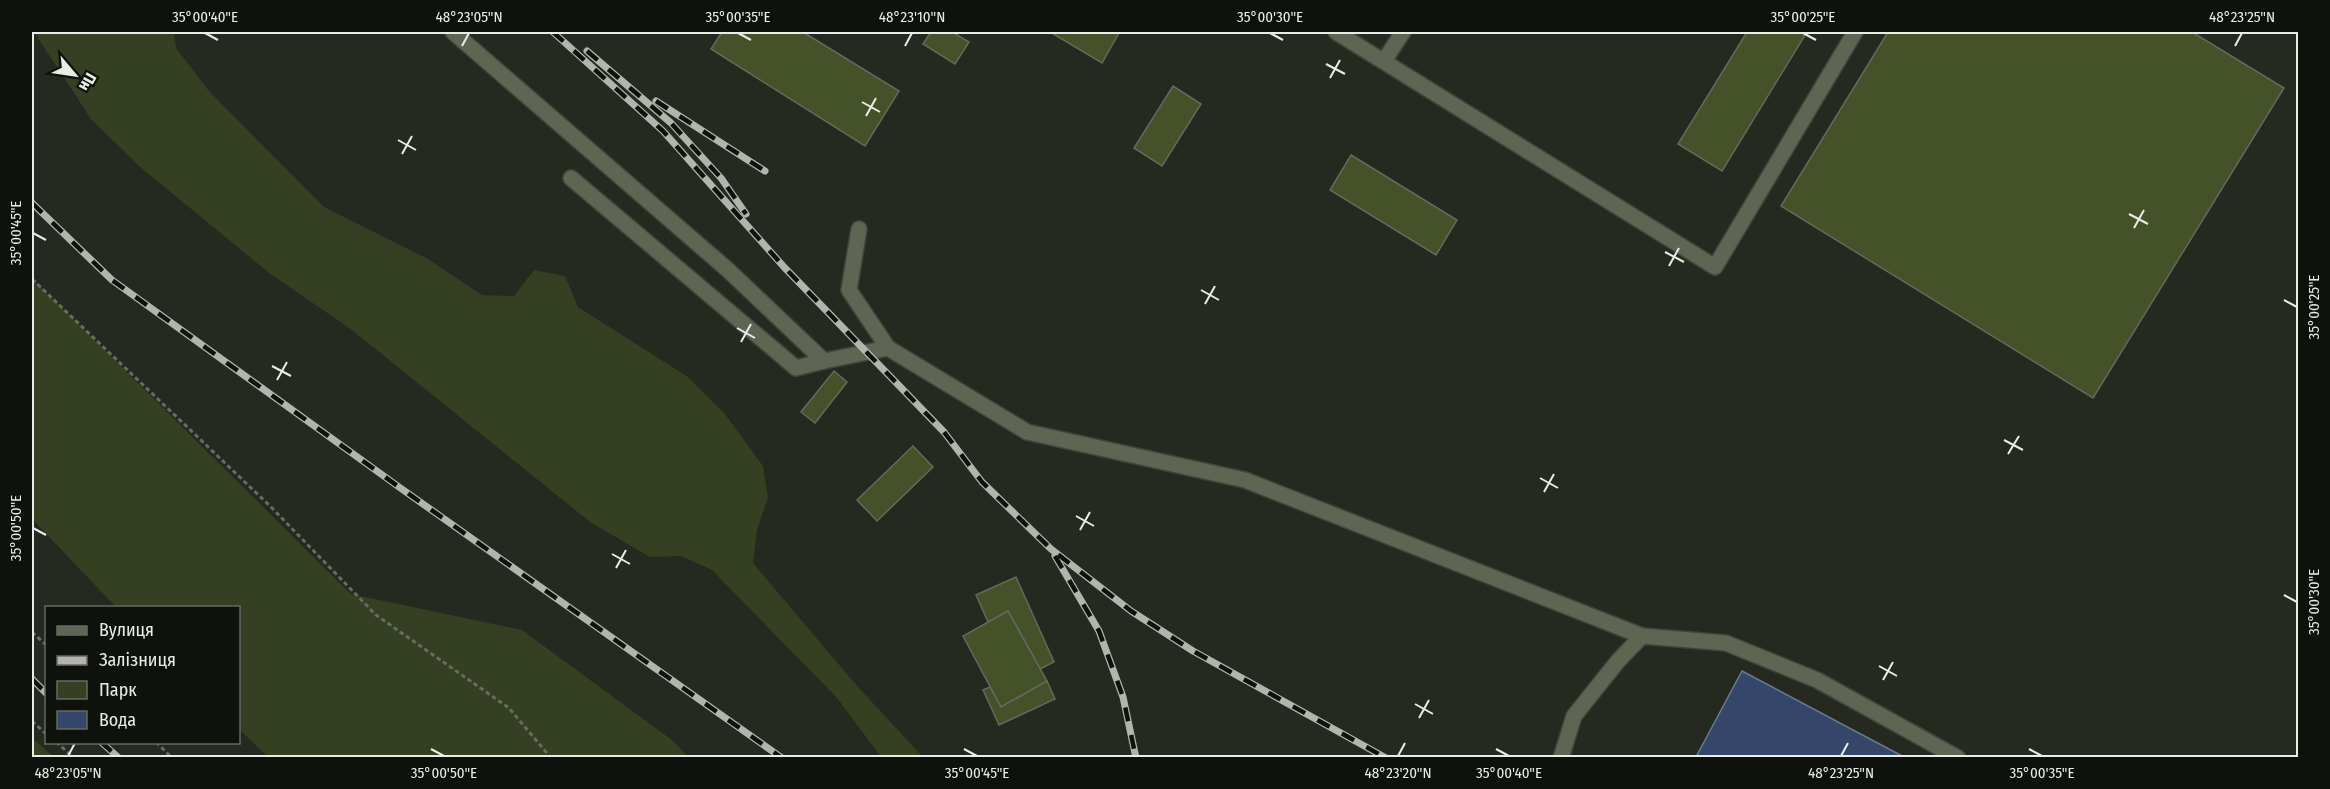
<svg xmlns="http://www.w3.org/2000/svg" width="2330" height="789" font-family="'Fira Sans Condensed',sans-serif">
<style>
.green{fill:#353f21}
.water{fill:#34476a;stroke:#6b7990;stroke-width:1.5}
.building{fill:#445129;stroke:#65695e;stroke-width:1.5}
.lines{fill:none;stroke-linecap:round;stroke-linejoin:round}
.minor-casing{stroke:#41443b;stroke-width:18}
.path{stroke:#676b62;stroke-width:3;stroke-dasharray:4.5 3;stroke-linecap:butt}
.minor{stroke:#5f6553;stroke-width:15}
.rail-casing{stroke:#b2b5ae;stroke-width:7}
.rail{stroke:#0f110d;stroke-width:4.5;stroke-dasharray:14;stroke-linecap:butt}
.ticks{fill:none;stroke:#eaede7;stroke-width:2}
.neatline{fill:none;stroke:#eaede7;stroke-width:2}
.ticks-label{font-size:15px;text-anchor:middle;fill:#eaede7}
</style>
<rect width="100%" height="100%" fill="#25291f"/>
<!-- green -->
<g class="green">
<polygon points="34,32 174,32 176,48 209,91 324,207 428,259 482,295 514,296 534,270 565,276 578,307 688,377 725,414 763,466 768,498 757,529 753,563 858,687 923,757 881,757 837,698 712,570 681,556 650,557 590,522 352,330 269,273 139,166 91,119"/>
<polygon points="32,278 351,594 522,630 672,740 688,757 268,757 239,729 238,608 116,607 32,519"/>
<polygon points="32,738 54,757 32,757"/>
</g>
<!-- water -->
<polygon class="water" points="1742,671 1904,757 1696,757"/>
<!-- building -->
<g class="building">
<polygon points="722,32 803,32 899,91 865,146 711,49"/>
<polygon points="931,32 952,32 969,42 955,64 923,44"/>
<polygon points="1050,32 1116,32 1119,33 1102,63"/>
<polygon points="1747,32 1807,32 1722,171 1678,144"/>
<polygon points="1888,32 2192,32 2284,88 2093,398 1781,206"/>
<polygon points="1173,86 1201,104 1162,166 1134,148"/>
<polygon points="1351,155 1457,220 1436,255 1330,190"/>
<polygon points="834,371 847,382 815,423 801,412"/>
<polygon points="913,446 933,467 877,521 857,500"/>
<polygon points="1016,577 1054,662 1040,669 1008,611 988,622 976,595"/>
<polygon points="1008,611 1047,681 1001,707 963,636"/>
<polygon points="1047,681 1055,699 999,725 983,690 990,687 1001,707"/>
</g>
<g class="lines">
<defs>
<g id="minor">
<polyline points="453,32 728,270 824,361 888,348"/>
<polyline points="1336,32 1715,267 1855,32"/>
<polyline points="1384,61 1403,32"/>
<polyline points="571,178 796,368 824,361"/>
<polyline points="859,229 849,290 888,348 1027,432 1245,480 1642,636"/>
<polyline points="1561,758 1574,716 1618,661 1642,636 1726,643 1817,680 1958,758"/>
</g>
</defs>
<!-- minor casing -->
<use href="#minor" class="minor-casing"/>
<!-- path -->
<g class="path">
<polyline points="32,279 269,505 376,615 509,708 551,758"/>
<polyline points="32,632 46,645"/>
<polyline points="32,721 46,734"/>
<polyline points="56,742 74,758"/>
<polyline points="156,742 172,758"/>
</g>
<!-- minor -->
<use href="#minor" class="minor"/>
<defs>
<g id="rail">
<polyline points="553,32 663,131 784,267 944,432 982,482 1051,549 1131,611 1193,651 1386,758"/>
<polyline points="587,51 671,123 721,178 746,214"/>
<polyline points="656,101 765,171"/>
<polyline points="32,203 112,280 399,487 782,758"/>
<polyline points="1055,556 1099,631 1123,697 1136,758"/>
<polyline points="32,679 46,693"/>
<polyline points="101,742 119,758"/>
</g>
</defs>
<!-- rail casing -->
<use href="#rail" class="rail-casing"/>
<!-- rail -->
<use href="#rail" class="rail"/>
</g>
<!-- ticks -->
<path class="ticks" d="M205,33L218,40M738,33L751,40M1270,33L1283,40M1803,33L1816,40M462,46L469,33M905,46L912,33M2235,46L2242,33M1326,64L1345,74M1330,78L1340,60M862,102L880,112M866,116L876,98M398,140L416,150M402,154L412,136M2129,214L2148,224M2134,228L2144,210M33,233L46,240M1665,252L1684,262M1669,266L1679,248M1201,290L1219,300M2284,300L2297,307M1205,304L1215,286M737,328L755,338M741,342L751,324M272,366L291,376M277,380L287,362M2004,440L2023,450M2008,454L2019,436M1540,478L1558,488M1544,492L1554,474M1076,516L1094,526M33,528L46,535M1080,530L1090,512M612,554L630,564M616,568L626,550M2284,595L2297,602M1879,666L1897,676M1883,680L1893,662M1415,704L1433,714M1419,718L1429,700M431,749L444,756M964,749L977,756M1496,749L1509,756M2029,749L2042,756M68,756L75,743M1398,756L1405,743M1841,756L1848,743"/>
<!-- border -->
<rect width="2330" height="789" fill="none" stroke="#0f110d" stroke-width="66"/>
<!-- legend -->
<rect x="45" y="606" width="195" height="138" fill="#0f110d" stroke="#676964" stroke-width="1.5"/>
<rect x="57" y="626" width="30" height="9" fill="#5f6553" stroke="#676964" stroke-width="1.5"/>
<text x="99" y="636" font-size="18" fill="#eaede7">Вулиця</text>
<rect x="57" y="656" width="30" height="9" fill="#b2b5ae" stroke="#676964" stroke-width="1.5"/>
<text x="99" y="666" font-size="18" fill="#eaede7">Залізниця</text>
<rect x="57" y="681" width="30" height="18" fill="#353f21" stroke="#676964" stroke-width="1.5"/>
<text x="99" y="696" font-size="18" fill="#eaede7">Парк</text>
<rect x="57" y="711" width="30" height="18" fill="#34476a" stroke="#676964" stroke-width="1.5"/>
<text x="99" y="726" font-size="18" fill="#eaede7">Вода</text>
<!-- north arrow -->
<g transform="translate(75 75) rotate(119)" stroke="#0f110d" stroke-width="4.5" paint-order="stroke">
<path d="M0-4.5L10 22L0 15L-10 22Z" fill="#eaede7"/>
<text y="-9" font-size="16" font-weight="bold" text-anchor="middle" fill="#eaede7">Пн</text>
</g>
<rect x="33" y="33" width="2264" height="723" class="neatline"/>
<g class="ticks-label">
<text x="205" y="22">35°00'40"E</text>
<text x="469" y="22">48°23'05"N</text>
<text x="738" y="22">35°00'35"E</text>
<text x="912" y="22">48°23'10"N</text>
<text x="1270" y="22">35°00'30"E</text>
<text x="1803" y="22">35°00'25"E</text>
<text x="2242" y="22">48°23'25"N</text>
<text transform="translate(16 233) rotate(-90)" y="5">35°00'45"E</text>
<text transform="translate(2314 307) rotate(-90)" y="5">35°00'25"E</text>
<text transform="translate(16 528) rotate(-90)" y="5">35°00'50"E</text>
<text transform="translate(2314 602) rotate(-90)" y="5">35°00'30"E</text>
<text x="68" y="778">48°23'05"N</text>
<text x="444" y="778">35°00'50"E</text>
<text x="977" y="778">35°00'45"E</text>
<text x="1398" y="778">48°23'20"N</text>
<text x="1509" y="778">35°00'40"E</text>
<text x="1841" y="778">48°23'25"N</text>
<text x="2042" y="778">35°00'35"E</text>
</g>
</svg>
